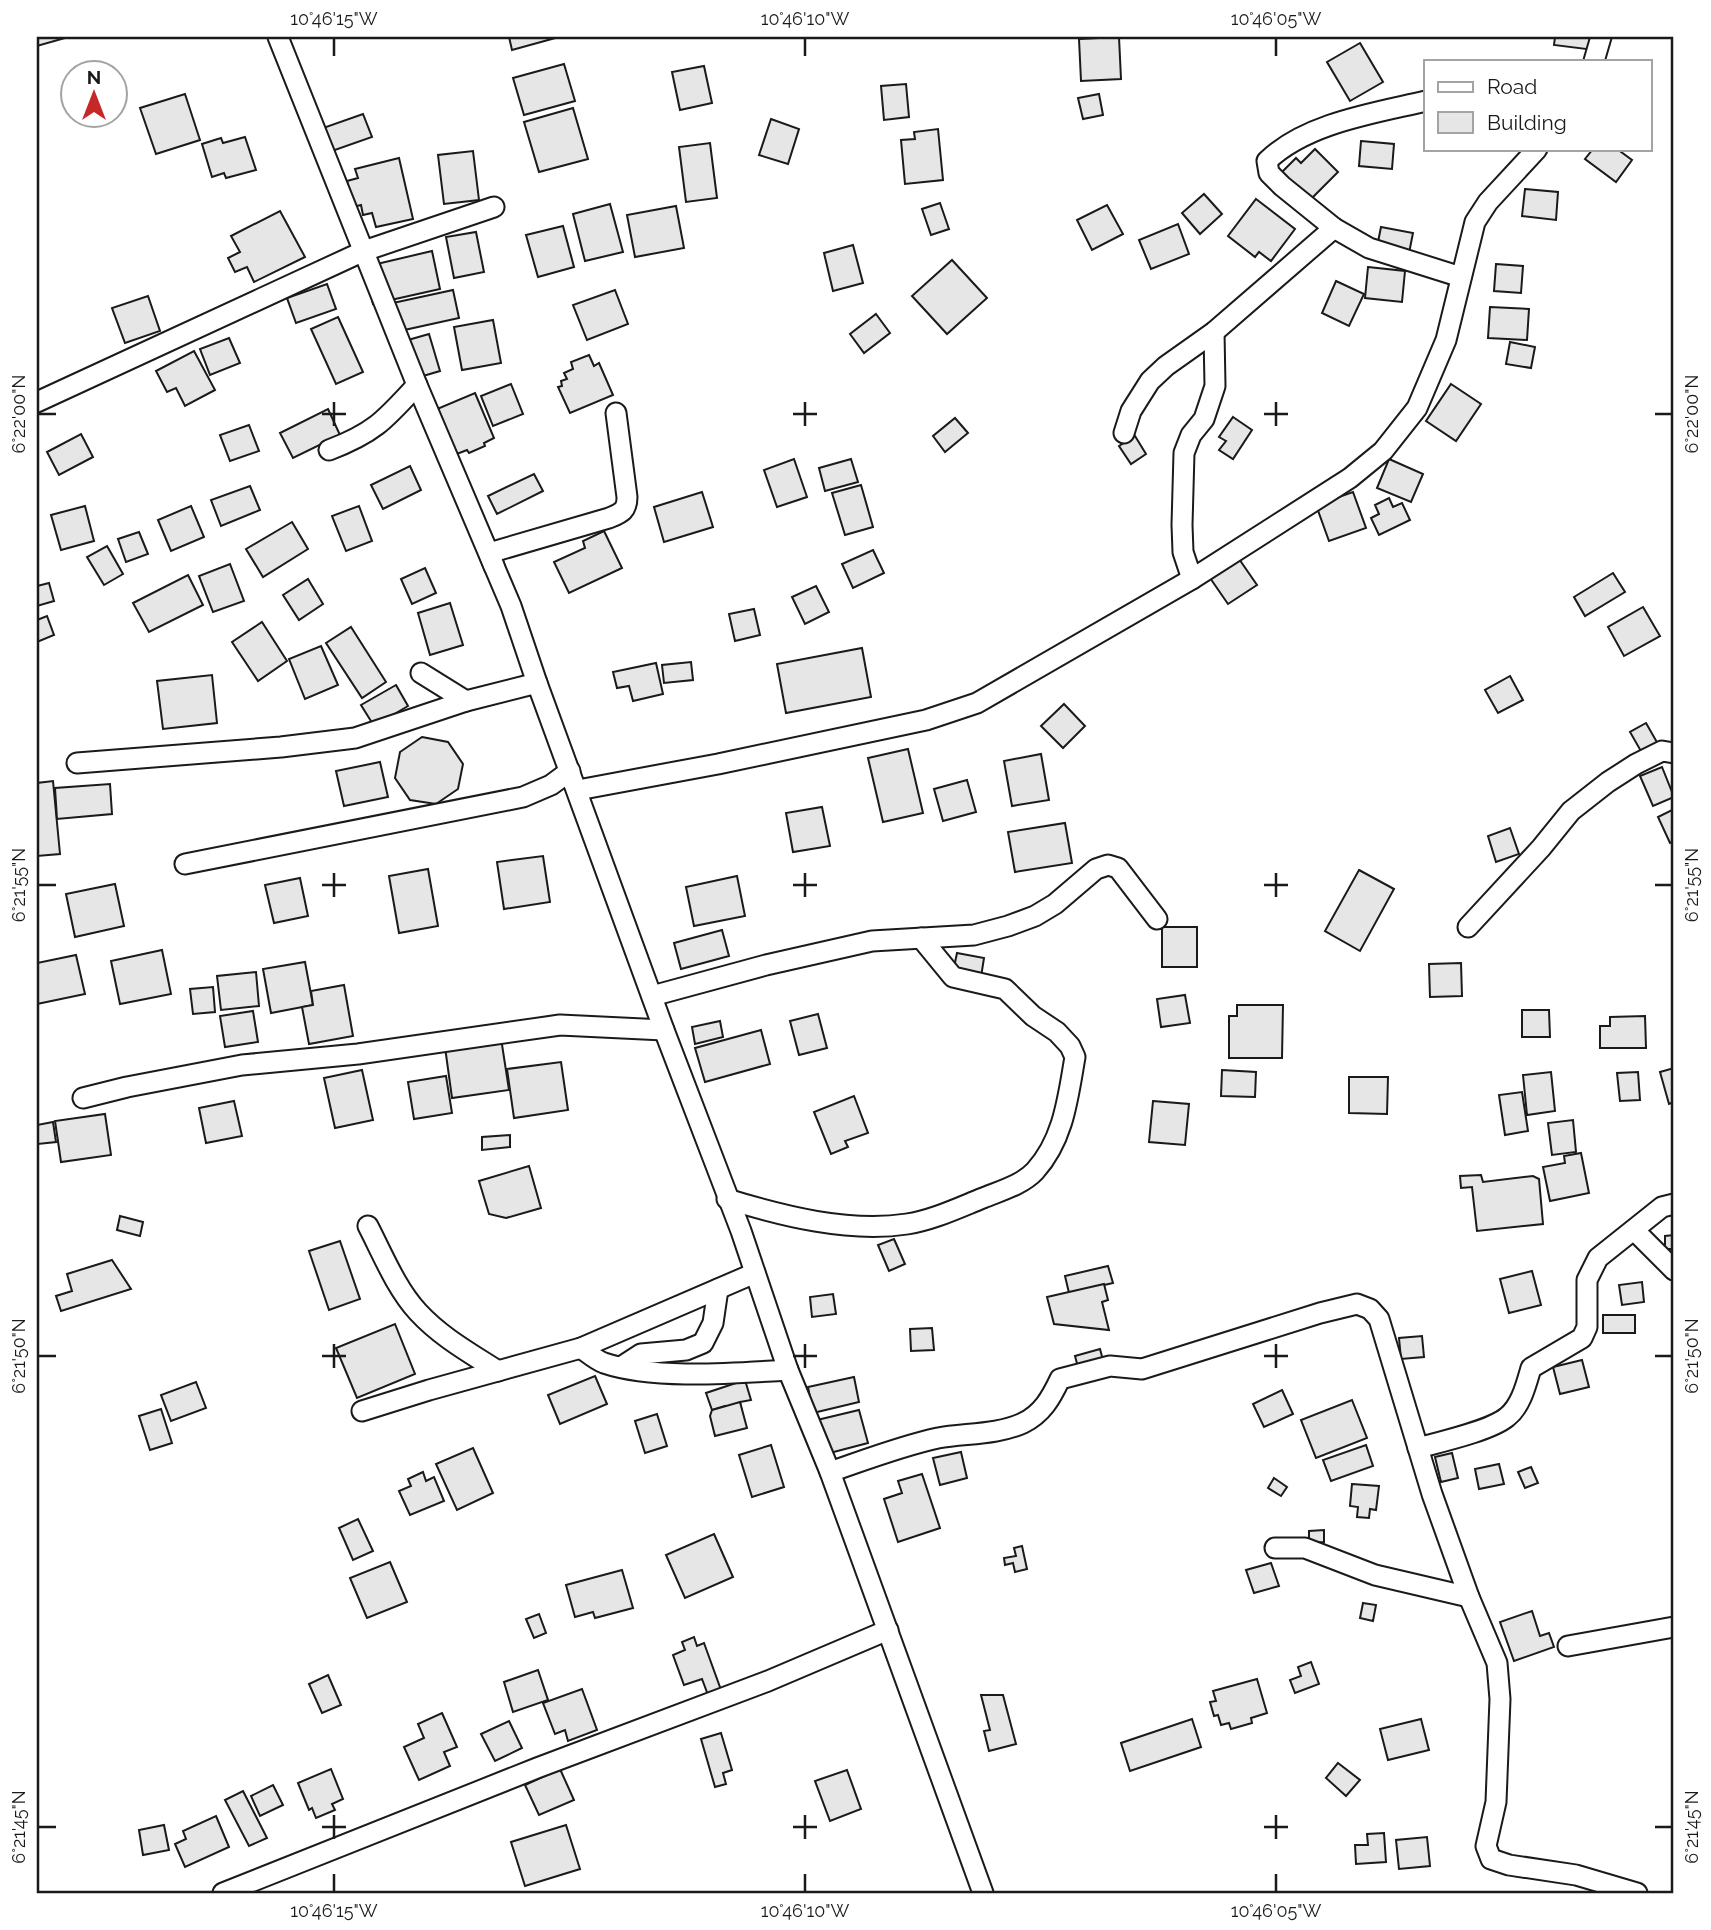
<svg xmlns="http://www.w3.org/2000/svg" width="1711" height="1930" font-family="Raleway,sans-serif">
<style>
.building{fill:#e6e6e6;stroke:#1a1a1a;stroke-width:2}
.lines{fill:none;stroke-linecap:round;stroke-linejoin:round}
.street-casing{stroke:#1a1a1a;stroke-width:23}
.street{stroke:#fff;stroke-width:19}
.ticks{fill:none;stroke:#1a1a1a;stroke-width:2.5}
.neatline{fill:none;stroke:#1a1a1a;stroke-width:2.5}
.ticks-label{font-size:18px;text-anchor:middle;fill:#1a1a1a}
</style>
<rect width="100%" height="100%" fill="#fff"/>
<!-- building -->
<g class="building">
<polygon points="37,37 64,37 65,38 37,46"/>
<polygon points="509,37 559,37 512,50"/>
<polygon points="1119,37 1121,79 1081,81 1079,39"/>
<polygon points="1555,37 1595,37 1594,50 1554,45"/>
<polygon points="1360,43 1383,82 1350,101 1327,62"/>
<polygon points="564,64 575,101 524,115 513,78"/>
<polygon points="704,66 712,103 680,110 672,72"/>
<polygon points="906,84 909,117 884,120 881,86"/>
<polygon points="185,94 200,140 156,154 140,108"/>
<polygon points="1099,94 1103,115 1083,119 1078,98"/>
<polygon points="573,108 588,159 539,172 524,122"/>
<polygon points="363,114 372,137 332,151 323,128"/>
<polygon points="771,119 799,129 788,164 759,155"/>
<polygon points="938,129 943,180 905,184 901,140 915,139 914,132"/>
<polygon points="245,137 256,170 226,178 224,173 212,177 202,144 221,138 223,143"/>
<polygon points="1361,141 1394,144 1392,169 1359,166"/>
<polygon points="710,143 717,198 686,202 679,147"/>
<polygon points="1315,149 1338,172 1309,201 1280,174 1296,158 1301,163"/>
<polygon points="1593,149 1617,149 1632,160 1616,182 1585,159"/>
<polygon points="473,151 479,200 444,204 438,155"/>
<polygon points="399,158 413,219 376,227 372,213 363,215 361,205 353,207 347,181 358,178 355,169"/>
<polygon points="1525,189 1558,192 1556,220 1522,216"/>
<polygon points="1204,194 1222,214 1200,234 1182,213"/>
<polygon points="1256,199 1295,229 1271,261 1259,252 1255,257 1228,236"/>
<polygon points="940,203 949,229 931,235 922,209"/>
<polygon points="610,204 623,252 585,261 573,214"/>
<polygon points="1107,205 1123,234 1092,250 1077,220"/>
<polygon points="676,206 684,248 635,257 627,215"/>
<polygon points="280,211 305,257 254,282 247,267 235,272 228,258 240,252 231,236"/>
<polygon points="1178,224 1189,254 1151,269 1139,240"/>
<polygon points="563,226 574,267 538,277 526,235"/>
<polygon points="1381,227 1413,233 1409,253 1377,247"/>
<polygon points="476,232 484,272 454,278 446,237"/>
<polygon points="853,245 863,283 833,291 824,253"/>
<polygon points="432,251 440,289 373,304 364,267"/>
<polygon points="952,260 987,298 947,334 912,296"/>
<polygon points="1496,264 1523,266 1521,293 1494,291"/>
<polygon points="1368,267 1405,271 1402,302 1365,298"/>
<polygon points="1336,281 1364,294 1349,326 1322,313"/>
<polygon points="327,284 336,309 296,323 287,298"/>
<polygon points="453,290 459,318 386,334 379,306"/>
<polygon points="615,290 628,324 587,340 573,305"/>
<polygon points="148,296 160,331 125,343 112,308"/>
<polygon points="1490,307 1529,309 1527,340 1488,338"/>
<polygon points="876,314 890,333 864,353 850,334"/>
<polygon points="338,317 363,372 336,384 311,329"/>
<polygon points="493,320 501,363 462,370 454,327"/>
<polygon points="429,334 440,371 406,381 394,344"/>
<polygon points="229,338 240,363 210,375 200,349"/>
<polygon points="1510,342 1535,347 1531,368 1506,364"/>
<polygon points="194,351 215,390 185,406 176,388 167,392 156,371"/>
<polygon points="589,355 594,366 599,363 613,395 570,413 558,387 562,386 561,381 567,379 564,373 573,369 571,362"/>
<polygon points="511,384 523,414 493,426 481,396"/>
<polygon points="1451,384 1481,404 1456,441 1426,421"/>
<polygon points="475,393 494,438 484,443 485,446 469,453 467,450 449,457 430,412"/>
<polygon points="328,409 340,435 293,458 280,433"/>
<polygon points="1233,417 1252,430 1233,459 1219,450 1226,441 1219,437"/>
<polygon points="955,418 968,433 945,452 933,436"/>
<polygon points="249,425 259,451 230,461 220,435"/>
<polygon points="81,434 93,457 59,475 47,452"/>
<polygon points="1135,436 1146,454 1131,464 1119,446"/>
<polygon points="794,459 807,497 777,507 764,470"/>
<polygon points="851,459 858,482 825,491 819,468"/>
<polygon points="1389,459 1423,474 1411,502 1377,488"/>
<polygon points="410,466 421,490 383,509 371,485"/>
<polygon points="534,474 543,491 497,514 488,496"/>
<polygon points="861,485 873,527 845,535 832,493"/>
<polygon points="250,486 260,510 221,526 211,500"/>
<polygon points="702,492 713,527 664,542 654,507"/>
<polygon points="1353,492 1366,528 1329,541 1316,505"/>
<polygon points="1389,498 1393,507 1402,503 1410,520 1379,535 1371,518 1379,514 1375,505"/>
<polygon points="85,506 94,541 61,550 51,515"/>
<polygon points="191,506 204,537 171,551 158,520"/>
<polygon points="359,506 372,541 346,551 332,516"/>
<polygon points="292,522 308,549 263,577 246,549"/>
<polygon points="604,531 622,568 569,593 554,562 585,548 583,541"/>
<polygon points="139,532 148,554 126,562 118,539"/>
<polygon points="107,546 123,574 104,585 87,557"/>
<polygon points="873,550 884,573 853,588 842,564"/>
<polygon points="1237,556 1257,585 1228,604 1208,575"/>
<polygon points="230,564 244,601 213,612 199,576"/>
<polygon points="425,568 436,593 412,604 401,579"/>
<polygon points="1613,573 1625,592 1585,616 1574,597"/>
<polygon points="188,575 203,605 149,632 133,603"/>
<polygon points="308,579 323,604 299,620 283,595"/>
<polygon points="49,583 54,601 37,606 37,586"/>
<polygon points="816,586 829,612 805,624 792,597"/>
<polygon points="450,603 463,645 430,655 418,613"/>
<polygon points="1643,607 1660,636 1624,656 1608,627"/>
<polygon points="754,609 760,635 735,641 729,614"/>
<polygon points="47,616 54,635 37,642 37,620"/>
<polygon points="262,622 287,661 258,681 232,642"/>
<polygon points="351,627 386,682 362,698 326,643"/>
<polygon points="321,646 338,685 305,699 289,659"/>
<polygon points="862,648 871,697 786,713 777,664"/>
<polygon points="691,662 693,680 664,683 662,665"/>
<polygon points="656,663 663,694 633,701 629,686 617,688 613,672"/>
<polygon points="212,675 217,723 163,729 157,681"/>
<polygon points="1510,676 1523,700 1498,713 1485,690"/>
<polygon points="396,685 408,706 374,726 361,705"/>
<polygon points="1064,704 1085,726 1063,748 1041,726"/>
<polygon points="1646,723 1658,744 1642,753 1630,732"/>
<polygon points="422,737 448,742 463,764 458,789 436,804 410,800 395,778 400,752"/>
<polygon points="908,749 923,813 883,822 868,758"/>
<polygon points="1041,754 1049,800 1012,806 1004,761"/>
<polygon points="380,762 388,797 344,806 336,771"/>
<polygon points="1662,767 1674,797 1653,806 1640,776"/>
<polygon points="967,780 976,812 943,821 934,789"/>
<polygon points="53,781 60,854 37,856 37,783"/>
<polygon points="110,784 112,814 57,819 55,788"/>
<polygon points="822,807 830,846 793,852 786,813"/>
<polygon points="1674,809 1674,841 1670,843 1658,817"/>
<polygon points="1065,823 1072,863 1015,872 1008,832"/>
<polygon points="1510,828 1519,854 1496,862 1488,836"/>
<polygon points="543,856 550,902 504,909 497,862"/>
<polygon points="428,869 438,926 399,933 389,876"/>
<polygon points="1359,870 1394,889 1360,951 1325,931"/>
<polygon points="737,876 745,916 694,926 686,887"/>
<polygon points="300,878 308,916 274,923 265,885"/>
<polygon points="115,884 124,926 75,937 66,894"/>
<rect x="1162" y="927" width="35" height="40"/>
<polygon points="722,930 729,956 681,969 674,943"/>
<polygon points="162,950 171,994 120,1004 111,961"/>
<polygon points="957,953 984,958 981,977 953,972"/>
<polygon points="76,955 85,994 37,1004 37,963"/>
<polygon points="305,962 313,1005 271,1013 263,969"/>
<polygon points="1461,963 1462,996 1430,997 1429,964"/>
<polygon points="256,972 259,1006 221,1010 217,976"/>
<polygon points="344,985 353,1036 309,1044 302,1007 313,1005 311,991"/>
<polygon points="213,987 215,1012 193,1014 190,989"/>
<polygon points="1185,995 1190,1023 1161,1027 1157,999"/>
<polygon points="1237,1005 1283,1005 1282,1058 1229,1058 1229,1016 1237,1016"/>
<polygon points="1522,1010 1549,1010 1550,1037 1522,1037"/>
<polygon points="253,1011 258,1042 225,1047 220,1016"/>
<polygon points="818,1014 827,1048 799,1055 790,1021"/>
<polygon points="1645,1016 1646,1048 1600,1048 1600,1026 1610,1026 1610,1017"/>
<polygon points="720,1021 723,1037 695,1044 692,1027"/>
<polygon points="761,1030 770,1064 705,1082 695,1048"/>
<polygon points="501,1038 509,1090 452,1098 445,1047"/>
<polygon points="561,1062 568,1110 514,1118 507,1069"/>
<polygon points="1674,1068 1674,1102 1669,1104 1660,1072"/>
<polygon points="362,1070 373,1120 335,1128 324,1078"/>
<polygon points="1222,1070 1256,1072 1255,1097 1221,1096"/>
<polygon points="1551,1072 1555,1111 1527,1115 1523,1075"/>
<polygon points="1638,1072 1640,1100 1620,1101 1617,1073"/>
<polygon points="446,1076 452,1113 414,1119 408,1082"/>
<polygon points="1349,1077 1388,1077 1387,1114 1349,1113"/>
<polygon points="1522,1092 1528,1131 1505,1135 1499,1095"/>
<polygon points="854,1096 868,1133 845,1141 848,1147 831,1154 814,1112"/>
<polygon points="234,1101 242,1136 206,1143 199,1108"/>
<polygon points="1153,1101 1189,1104 1185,1145 1149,1142"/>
<polygon points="105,1114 111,1155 61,1162 55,1121"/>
<polygon points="1573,1120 1576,1152 1552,1155 1548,1123"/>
<polygon points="53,1122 56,1142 38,1144 37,1125"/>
<polygon points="510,1135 510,1147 482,1150 482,1137"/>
<polygon points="1581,1153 1589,1193 1550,1201 1543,1167 1565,1163 1564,1156"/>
<polygon points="529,1166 541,1208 506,1218 489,1214 479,1181"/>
<polygon points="1481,1175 1483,1182 1533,1176 1539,1179 1543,1224 1477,1231 1472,1187 1461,1188 1460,1176"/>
<polygon points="120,1216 143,1222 140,1236 117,1230"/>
<polygon points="1674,1235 1674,1249 1665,1249 1665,1236"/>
<polygon points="894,1239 905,1264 889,1271 878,1245"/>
<polygon points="340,1241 360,1299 329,1310 309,1251"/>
<polygon points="112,1260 131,1289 61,1311 56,1296 72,1291 67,1274"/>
<polygon points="1108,1266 1113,1283 1069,1293 1065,1276"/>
<polygon points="1532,1271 1541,1305 1509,1313 1500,1279"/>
<polygon points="1642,1282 1644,1302 1622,1305 1619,1285"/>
<polygon points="1104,1284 1108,1300 1102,1302 1109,1330 1054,1324 1047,1297"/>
<polygon points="833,1294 836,1314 812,1317 810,1297"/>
<rect x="1603" y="1315" width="32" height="18"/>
<polygon points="395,1324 415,1374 357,1398 336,1348"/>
<polygon points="932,1328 934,1350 911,1351 910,1329"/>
<polygon points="1422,1336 1424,1357 1401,1359 1399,1338"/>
<polygon points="1100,1349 1104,1364 1079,1371 1075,1356"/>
<polygon points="1582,1360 1589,1387 1560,1394 1553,1367"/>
<polygon points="595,1376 607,1404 560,1424 548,1395"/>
<polygon points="854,1377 859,1402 813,1413 808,1387"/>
<polygon points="745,1380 751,1400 740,1402 742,1412 729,1416 725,1406 712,1410 706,1393"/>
<polygon points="196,1382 206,1408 171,1421 161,1395"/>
<polygon points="1282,1390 1293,1414 1264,1427 1253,1404"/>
<polygon points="1352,1400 1367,1438 1316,1458 1301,1420"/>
<polygon points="740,1402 747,1428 715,1436 710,1416 712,1410"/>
<polygon points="161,1409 172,1443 150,1450 139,1416"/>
<polygon points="859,1410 868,1443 826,1454 817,1420"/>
<polygon points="657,1414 667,1446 645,1453 635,1421"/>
<polygon points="771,1445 784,1487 752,1497 739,1455"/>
<polygon points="1366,1445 1373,1466 1331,1481 1323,1460"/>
<polygon points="473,1448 493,1493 457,1510 436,1464"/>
<polygon points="961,1452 967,1478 940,1485 933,1458"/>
<polygon points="1452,1453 1458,1478 1441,1482 1435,1457"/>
<polygon points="1499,1464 1504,1484 1479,1489 1475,1469"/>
<polygon points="1531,1467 1538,1483 1525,1488 1518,1472"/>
<polygon points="423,1472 426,1481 434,1477 444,1501 410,1515 399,1491 411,1486 408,1479"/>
<polygon points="922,1474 940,1528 898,1542 884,1499 902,1493 898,1481"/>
<polygon points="1274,1478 1287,1487 1281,1496 1268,1488"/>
<polygon points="1352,1484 1379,1486 1376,1510 1370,1509 1369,1518 1357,1517 1358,1507 1350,1506"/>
<polygon points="358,1519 373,1551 353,1560 339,1528"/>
<polygon points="1324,1530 1324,1542 1309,1543 1309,1531"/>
<polygon points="714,1534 733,1577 685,1598 666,1555"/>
<polygon points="1022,1546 1027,1569 1015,1572 1013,1563 1005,1565 1004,1558 1016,1556 1014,1548"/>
<polygon points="390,1562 407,1602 367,1618 350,1578"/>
<polygon points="1271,1563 1279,1586 1254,1593 1246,1570"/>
<polygon points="622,1570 633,1608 595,1618 593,1612 575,1617 566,1585"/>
<polygon points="1363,1603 1376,1605 1373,1621 1360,1618"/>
<polygon points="1532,1611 1540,1636 1549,1633 1554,1647 1514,1661 1500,1622"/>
<polygon points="539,1614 546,1633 534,1638 526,1619"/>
<polygon points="694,1637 697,1646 704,1643 721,1690 708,1695 702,1679 684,1685 673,1655 685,1650 682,1642"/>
<polygon points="1311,1662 1319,1684 1295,1693 1290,1680 1301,1676 1298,1667"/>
<polygon points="538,1670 548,1700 513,1712 504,1682"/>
<polygon points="328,1675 341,1705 322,1713 309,1684"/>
<polygon points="1257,1679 1267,1713 1251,1718 1252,1723 1231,1729 1229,1723 1221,1725 1218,1715 1214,1716 1210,1702 1216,1701 1213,1691"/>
<polygon points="582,1689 597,1730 568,1741 565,1730 555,1734 543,1703"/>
<polygon points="981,1695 1003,1695 1016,1744 989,1751 984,1731 990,1730"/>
<polygon points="442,1713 457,1747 444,1752 450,1766 419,1780 404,1747 424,1738 418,1724"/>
<polygon points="1192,1719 1201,1747 1130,1771 1121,1743"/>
<polygon points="1421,1719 1429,1750 1388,1760 1380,1729"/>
<polygon points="509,1721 522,1748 495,1761 481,1734"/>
<polygon points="721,1733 732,1770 723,1773 726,1784 715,1787 701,1739"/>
<polygon points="1338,1763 1360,1780 1346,1796 1326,1778"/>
<polygon points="331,1769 343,1799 332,1804 335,1810 316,1818 312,1808 309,1810 298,1783"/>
<polygon points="560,1769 574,1800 539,1815 525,1785"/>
<polygon points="847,1770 861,1809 830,1821 815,1781"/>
<polygon points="273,1785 283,1805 260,1816 251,1796"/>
<polygon points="243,1791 267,1838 249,1846 225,1800"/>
<polygon points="216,1816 229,1847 185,1867 175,1844 186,1839 183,1831"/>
<polygon points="164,1825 169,1850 143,1855 139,1830"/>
<polygon points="566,1825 580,1869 525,1886 511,1842"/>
<polygon points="1384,1833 1386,1862 1356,1864 1355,1845 1368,1845 1367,1834"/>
<polygon points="1427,1837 1430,1866 1399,1869 1396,1840"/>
</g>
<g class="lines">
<defs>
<g id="street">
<polyline points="278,37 417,385 511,606 537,683 664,1030 741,1231 788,1370 830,1472 983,1893"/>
<polyline points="1594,61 1601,37"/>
<path d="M1426,101C1375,113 1306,123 1267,161L1269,173L1282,186L1334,228L1369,248L1461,277"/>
<polyline points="37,402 364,251 494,207"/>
<polyline points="1124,433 1131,411 1150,381 1166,366 1214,332 1334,228"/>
<path d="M329,450C374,433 385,420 417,385"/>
<path d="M494,566L489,553L609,518C621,513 627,511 627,497L616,413"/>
<polyline points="1192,579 1183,552 1182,525 1184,453 1191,435 1204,419 1215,386 1214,332"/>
<polyline points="421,673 466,701 537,683"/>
<polyline points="77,763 281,747 355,738 466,701"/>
<polyline points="578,790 718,764 926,720 977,703 1192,579 1350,478 1383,451 1417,408 1446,340 1475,222 1488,202 1537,149"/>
<polyline points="185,864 523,797 551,785 570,771"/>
<polyline points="1468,927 1541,848 1571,811 1608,782 1636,764 1662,751 1674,753"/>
<polyline points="652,996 766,965 872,941 974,935 1008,926 1035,916 1055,904 1096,869 1108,865 1118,868 1157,919"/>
<polyline points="83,1098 127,1087 242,1065 358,1054 560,1025 664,1030"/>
<path d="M727,1199C782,1216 849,1233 907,1224C933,1220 958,1208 983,1198C1000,1191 1022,1185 1035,1171C1064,1139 1068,1097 1075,1057L1070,1046L1057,1032L1033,1016L1005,989L953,977L921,938"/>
<path d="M368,1226C383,1255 396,1288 418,1312C441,1337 470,1353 498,1371"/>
<polyline points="1634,1230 1674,1270"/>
<path d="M581,1348C588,1353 596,1360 604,1363C654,1380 735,1373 788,1370"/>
<polyline points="621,1367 641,1354 686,1350 703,1343 713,1323 718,1289"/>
<polyline points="362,1411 429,1390 581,1348 755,1273"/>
<path d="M1418,1448C1440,1442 1490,1431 1507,1417C1521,1406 1526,1385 1531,1368L1582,1338L1587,1327V1280L1598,1258L1662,1207L1674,1204"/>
<path d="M830,1472C865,1460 901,1446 938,1438C965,1433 997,1435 1023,1423C1042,1414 1051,1398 1060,1379L1110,1366L1142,1369L1320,1313L1357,1304L1370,1309L1379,1319L1432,1494L1469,1597L1497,1663L1500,1699L1496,1802L1486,1846L1491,1859L1509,1865L1576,1875L1637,1893"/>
<polyline points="1275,1548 1305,1548 1375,1575 1469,1597"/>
<polyline points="1568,1646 1674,1627"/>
<polyline points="223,1893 537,1768 768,1681 888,1630"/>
</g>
</defs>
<!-- street casing -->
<use href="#street" class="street-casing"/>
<!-- street -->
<use href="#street" class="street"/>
</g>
<!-- ticks -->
<path class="ticks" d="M334,38V56M805,38V56M1276,38V56M334,402V426M805,402V426M1276,402V426M38,414H56M322,414H346M793,414H817M1264,414H1288M1655,414H1672M334,873V897M805,873V897M1276,873V897M38,885H56M322,885H346M793,885H817M1264,885H1288M1655,885H1672M334,1344V1368M805,1344V1368M1276,1344V1368M38,1356H56M322,1356H346M793,1356H817M1264,1356H1288M1655,1356H1672M334,1815V1839M805,1815V1839M1276,1815V1839M38,1827H56M322,1827H346M793,1827H817M1264,1827H1288M1655,1827H1672M334,1874V1892M805,1874V1892M1276,1874V1892"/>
<!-- border -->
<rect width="1711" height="1930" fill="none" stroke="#ffffff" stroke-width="77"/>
<!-- legend -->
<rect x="1424" y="60" width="228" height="91" fill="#ffffff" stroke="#a3a3a3" stroke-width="2"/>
<rect x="1438" y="82" width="35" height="10" fill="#ffffff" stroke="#a3a3a3" stroke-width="2"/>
<text x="1487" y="94" font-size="21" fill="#1a1a1a">Road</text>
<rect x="1438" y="112" width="35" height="21" fill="#e6e6e6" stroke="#a3a3a3" stroke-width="2"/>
<text x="1487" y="130" font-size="21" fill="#1a1a1a">Building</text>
<!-- north arrow -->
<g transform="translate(94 94)"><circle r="33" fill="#ffffff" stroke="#a3a3a3" stroke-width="2"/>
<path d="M0-5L12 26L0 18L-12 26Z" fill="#c62828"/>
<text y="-10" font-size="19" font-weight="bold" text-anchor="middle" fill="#1a1a1a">N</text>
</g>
<rect x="38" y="38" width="1634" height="1854" class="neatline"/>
<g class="ticks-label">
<text x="334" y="25">10°46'15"W</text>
<text x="805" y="25">10°46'10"W</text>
<text x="1276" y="25">10°46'05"W</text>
<text transform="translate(19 414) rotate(-90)" y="6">6°22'00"N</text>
<text transform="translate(1692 414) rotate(-90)" y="6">6°22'00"N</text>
<text transform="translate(19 885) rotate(-90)" y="6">6°21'55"N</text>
<text transform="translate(1692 885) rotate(-90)" y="6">6°21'55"N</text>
<text transform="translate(19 1356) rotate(-90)" y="6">6°21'50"N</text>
<text transform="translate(1692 1356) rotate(-90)" y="6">6°21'50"N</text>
<text transform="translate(19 1827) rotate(-90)" y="6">6°21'45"N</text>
<text transform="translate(1692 1827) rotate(-90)" y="6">6°21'45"N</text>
<text x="334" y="1917">10°46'15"W</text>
<text x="805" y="1917">10°46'10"W</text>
<text x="1276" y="1917">10°46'05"W</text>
</g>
</svg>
